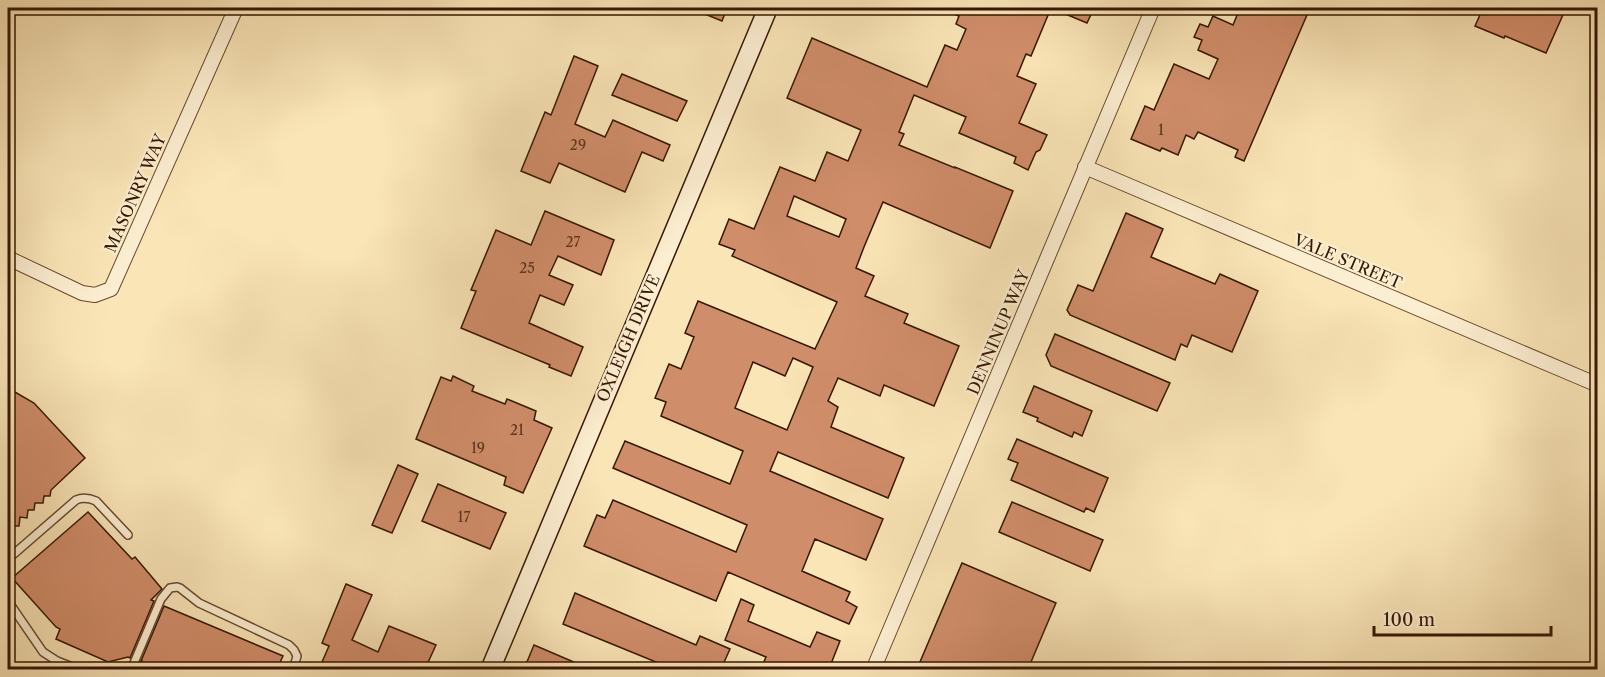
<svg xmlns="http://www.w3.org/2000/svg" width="1605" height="677" font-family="'Libre Caslon Text',serif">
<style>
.building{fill:#d08d6a;stroke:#361702;stroke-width:1.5;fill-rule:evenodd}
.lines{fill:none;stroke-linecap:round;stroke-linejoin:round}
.lane-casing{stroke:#674a2f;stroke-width:10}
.street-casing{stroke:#674a2f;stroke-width:16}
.secondary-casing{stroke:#361702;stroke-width:21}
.lane{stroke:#fceed0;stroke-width:7}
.street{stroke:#fceed0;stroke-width:14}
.secondary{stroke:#fceed0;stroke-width:18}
.labels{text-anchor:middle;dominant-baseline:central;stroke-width:4.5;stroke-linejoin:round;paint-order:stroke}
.number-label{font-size:14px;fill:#5c341c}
.street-label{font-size:16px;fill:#361702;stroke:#fceed0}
</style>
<rect width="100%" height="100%" fill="#fae5b7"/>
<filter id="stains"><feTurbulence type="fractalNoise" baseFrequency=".00333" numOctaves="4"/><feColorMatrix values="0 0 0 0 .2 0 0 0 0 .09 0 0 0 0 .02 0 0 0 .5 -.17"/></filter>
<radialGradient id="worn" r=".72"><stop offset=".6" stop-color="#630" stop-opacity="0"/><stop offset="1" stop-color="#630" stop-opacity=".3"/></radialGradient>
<!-- building -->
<g class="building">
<polygon points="690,8 727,8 722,21"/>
<path d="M939,8H1094L1087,23L1051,8L1031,56L1026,54L1017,76L1036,84L1019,123L1047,135L1040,150L1036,152L1028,170L1014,163L1016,157L959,133L966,117L914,95L899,132L904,134L899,145L955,168V167L1013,191L990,248L883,202L864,247L856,268L874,276L865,296L908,314L904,323L959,346L934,406L884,385L880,396L838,378L828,401L838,407L831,427L904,458L888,498L778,452L770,471L883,519L866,560L815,539L802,571L850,592L846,601L857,607L849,624L728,572L716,601L584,546L597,515L605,518L613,500L736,552L747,525L613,468L625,441L730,484L743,451L661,416L666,402L655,398L669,364L681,369L694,337L685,333L698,301L815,349L837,302L732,256L735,250L719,244L729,219L754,229L780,167L815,181L827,152L848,161L861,130L787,98L812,38L927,87L945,45L957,50L966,29L956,24L959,16ZM794,196L846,219L839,237L787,216ZM793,358L813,367L787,430L735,408L753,362L785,376Z"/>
<polygon points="1240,8 1310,8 1244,161 1235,157 1238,150 1198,132 1194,139 1186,135 1178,155 1162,148 1160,151 1131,139 1145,106 1154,110 1174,64 1209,79 1218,59 1198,50 1202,40 1194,37 1200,24 1208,27 1213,16 1233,25"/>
<polygon points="1483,8 1566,8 1546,53 1505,36 1504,38 1475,26"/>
<polygon points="574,56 598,66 575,124 605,137 613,120 670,145 663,161 642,152 625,192 559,163 550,183 521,171 545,112 551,115"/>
<polygon points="622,74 687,101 677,121 612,95"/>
<polygon points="545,211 614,240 601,275 558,256 549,275 573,285 564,305 540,295 529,323 583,347 571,376 549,367 550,365 461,328 476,291 471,290 496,230 531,245"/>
<polygon points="1126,213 1163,229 1151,257 1215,284 1220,274 1258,291 1232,352 1192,335 1187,347 1181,344 1175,360 1070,315 1067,310 1078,285 1093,291"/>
<polygon points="1055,334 1170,383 1157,411 1051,366 1046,355"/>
<polygon points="453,376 474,386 472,391 505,404 507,399 536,411 534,420 552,428 523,493 504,485 506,477 416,439 441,377 451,381"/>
<polygon points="1034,386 1092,411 1082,436 1074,432 1072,437 1037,421 1038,418 1023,412"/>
<polygon points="8,388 34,403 85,458 51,490 50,496 44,496 43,503 35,503 34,510 28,510 27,518 20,517 19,526 14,526 8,532"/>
<polygon points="1017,439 1108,478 1094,512 1086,508 1084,512 1011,480 1018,463 1008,459"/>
<polygon points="398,465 418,474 392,533 372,525"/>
<polygon points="438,484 506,513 490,549 422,521"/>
<polygon points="1012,502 1103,540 1090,571 999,532"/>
<polygon points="88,512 132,559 135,557 162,589 151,600 154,601 130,658 128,657 108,662 56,639 60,629 56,627 12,578"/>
<polygon points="962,563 1056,603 1028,669 917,669"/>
<polygon points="346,584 372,595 352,640 378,652 389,626 436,645 425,669 319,669 329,646 322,643"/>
<polygon points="575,593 696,645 700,636 730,649 721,669 673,669 563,624"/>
<polygon points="741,599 754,605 748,621 810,647 817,632 840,641 829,669 761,669 766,657 725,640"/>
<polygon points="164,606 283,656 277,669 149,669 143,667 144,664 142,663 142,661 141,661"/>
<polygon points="534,645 590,669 524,669"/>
</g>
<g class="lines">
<defs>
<g id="lane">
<path d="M8,559L76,500C83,497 89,498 96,501L128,535"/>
<polyline points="8,601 43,652 57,661 80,670"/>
<polyline points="131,670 161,599 170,588 177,587 180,588 199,603 289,645 294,650 297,656 293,670"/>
</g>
<g id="street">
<polyline points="1085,167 1598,385"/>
<polyline points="8,258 82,293 95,295 111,289 236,8"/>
<polyline points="873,670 1153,8"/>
</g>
<polyline id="secondary" points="490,670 768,8"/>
</defs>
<!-- lane casing -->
<use href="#lane" class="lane-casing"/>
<!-- street casing -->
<use href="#street" class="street-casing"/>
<!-- secondary casing -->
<use href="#secondary" class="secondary-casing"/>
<!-- lane -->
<use href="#lane" class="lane"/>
<!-- street -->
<use href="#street" class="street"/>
<!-- secondary -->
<use href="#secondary" class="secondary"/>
</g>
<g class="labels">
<!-- number labels -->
<g class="number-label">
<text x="1161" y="130">1</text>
<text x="578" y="145">29</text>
<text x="573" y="242">27</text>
<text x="527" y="268">25</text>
<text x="517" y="430">21</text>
<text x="478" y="448">19</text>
<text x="464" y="517">17</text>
</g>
<!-- street labels -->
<g class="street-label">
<text transform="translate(135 193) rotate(-66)">MASONRY WAY</text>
<text transform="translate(1348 261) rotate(23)">VALE STREET</text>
<text transform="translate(998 332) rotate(-67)">DENNINUP WAY</text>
<text transform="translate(628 338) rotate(-67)">OXLEIGH DRIVE</text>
</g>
</g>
<!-- margin -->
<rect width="1605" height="677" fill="none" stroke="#fae5b7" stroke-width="30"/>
<rect x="9" y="9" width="1587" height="659" fill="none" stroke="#361702" stroke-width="3"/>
<rect x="15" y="15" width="1575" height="647" fill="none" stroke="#361702" stroke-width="1.5"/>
<!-- scale -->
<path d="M1374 626v9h177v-9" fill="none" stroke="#361702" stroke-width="3"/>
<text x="1383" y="626" font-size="18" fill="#361702" stroke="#fceed0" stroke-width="4.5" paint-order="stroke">100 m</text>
<rect width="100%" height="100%" filter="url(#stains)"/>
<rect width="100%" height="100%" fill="url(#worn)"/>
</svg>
